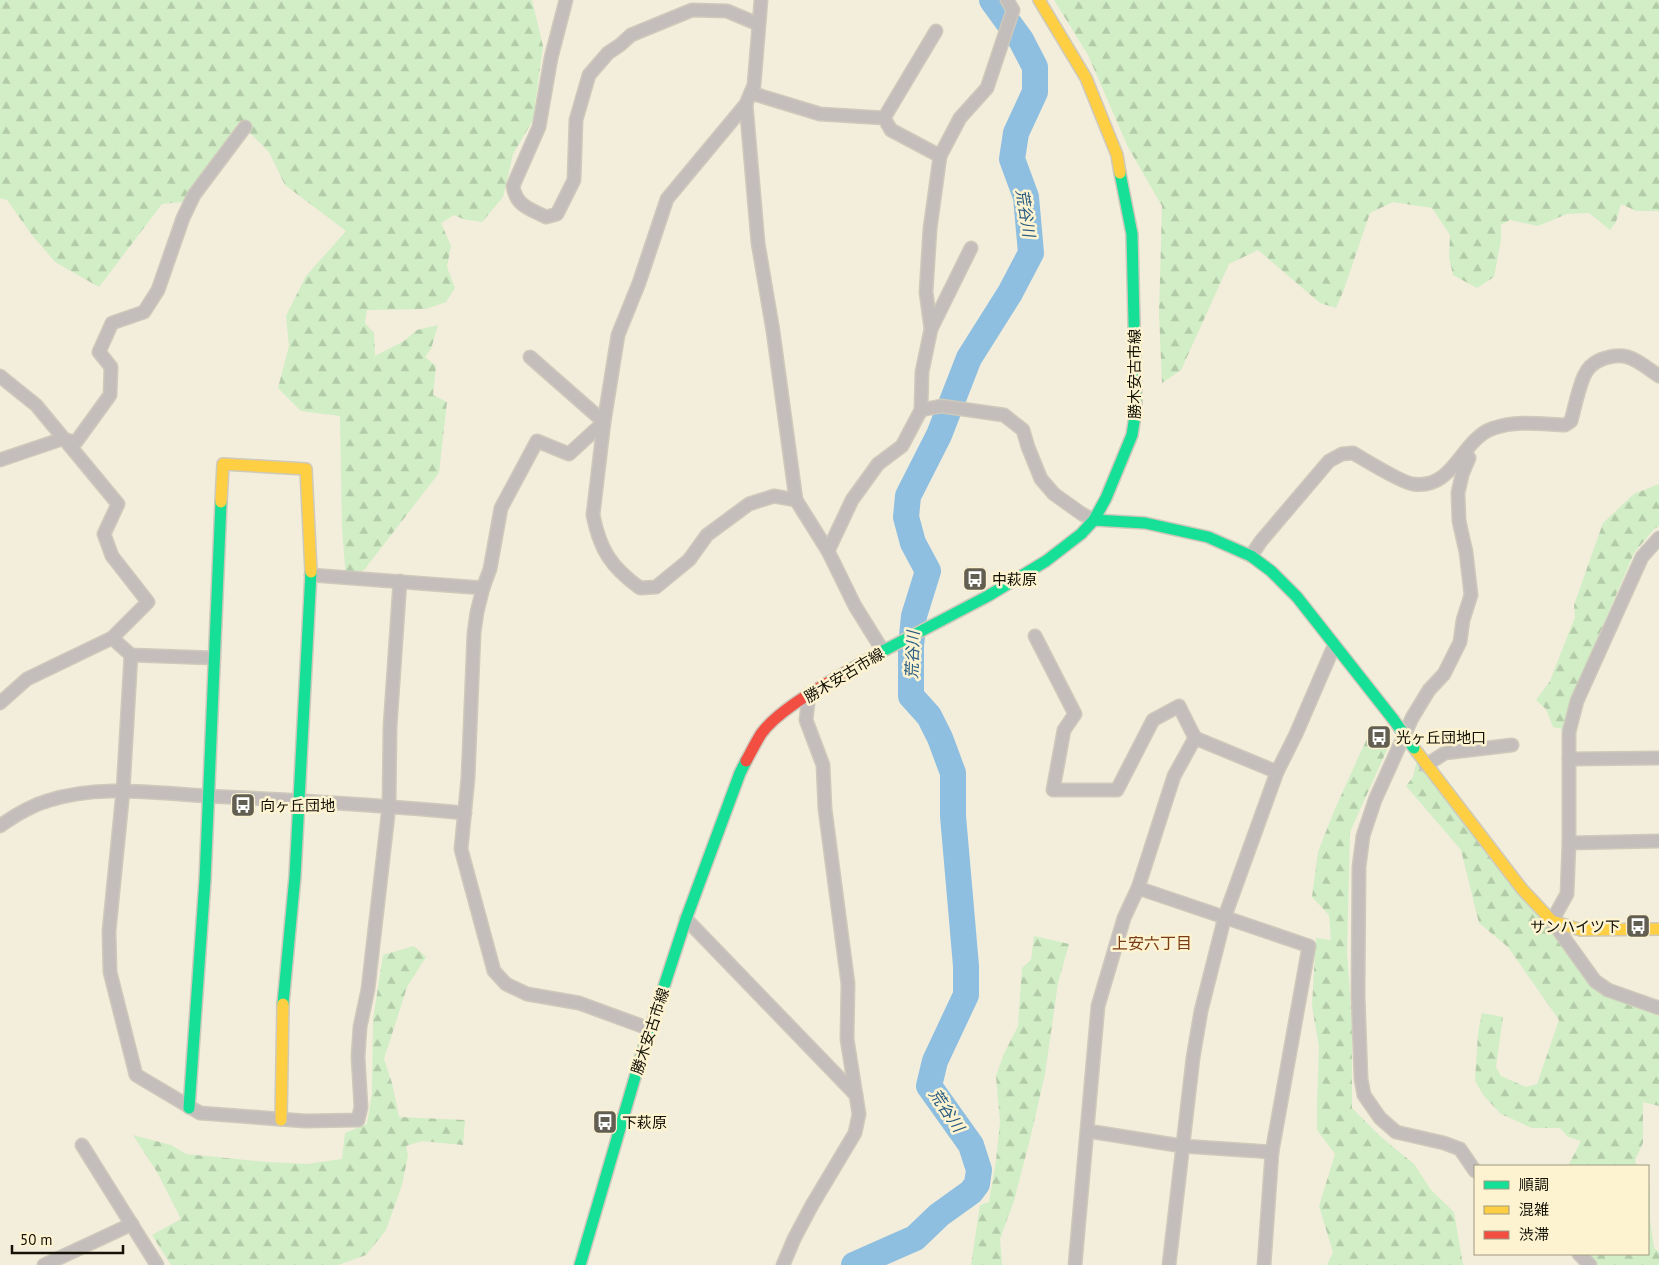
<svg xmlns="http://www.w3.org/2000/svg" width="1659" height="1265" font-family="'PT Sans','Noto Sans JP',sans-serif">
<style>
.forest{fill:url(#forest-firs)}
.lines{fill:none;stroke-linecap:round;stroke-linejoin:round}
.river{stroke:#8ebfe0;stroke-width:26}
.street-casing{stroke:#cec9bb;stroke-width:15}
.fast-casing{stroke:#cec9bb;stroke-width:14}
.slow-casing{stroke:#cec9bb;stroke-width:14}
.jam-casing{stroke:#cec9bb;stroke-width:14}
.street{stroke:#c3bebc;stroke-width:12}
.fast{stroke:#16e098;stroke-width:11}
.slow{stroke:#ffcf43;stroke-width:11}
.jam{stroke:#f24e42;stroke-width:11}
.fast-bridge-casing{stroke:#cec9bb;stroke-width:14;stroke-linecap:butt}
.fast-bridge{stroke:#16e098;stroke-width:11}
.labels{text-anchor:middle;dominant-baseline:central;stroke-width:5;stroke-linejoin:round;paint-order:stroke}
.street-label{font-size:15px;fill:#141106;stroke:#fdf3d1}
.poi-label{font-size:15px;fill:#141106;stroke:#fdf3d1;text-anchor:start}
.water-label{font-size:16px;font-style:italic;fill:#265a80;stroke:#fdf3d1}
.neighbourhood-label{font-size:16px;fill:#793b14;stroke:#fdf3d1}
</style>
<defs>
<pattern id="forest-firs" width="22" height="20" patternUnits="userSpaceOnUse" patternTransform="scale(1.25)"><rect width="22" height="20" fill="#d1eec6"/><path d="M5 1l3.5 6h-7zM16 11l3.5 6h-7z" fill="#b3cba9"/></pattern>
</defs>
<rect width="100%" height="100%" fill="#f3eddb"/>
<!-- forest -->
<g class="forest">
<polygon points="0,0 532,0 543,46 533,120 513,154 503,197 482,222 463,219 454,215 441,223 451,246 447,267 455,288 446,302 426,309 367,310 365,323 374,333 375,356 404,341 417,330 438,325 431,349 425,357 436,366 433,395 447,402 439,473 364,570 346,577 342,529 340,416 301,411 278,388 289,346 286,316 306,276 346,231 285,185 269,152 239,122 182,202 162,204 99,287 55,262 32,235 7,200 0,198"/>
<polygon points="1054,0 1659,0 1659,211 1636,211 1621,204 1616,222 1610,230 1589,213 1567,214 1538,226 1510,220 1501,225 1501,240 1494,277 1477,288 1453,275 1449,257 1450,235 1432,208 1393,202 1370,213 1343,292 1336,308 1320,303 1258,250 1229,264 1181,370 1162,383 1159,314 1162,206 1128,147 1088,55"/>
<polygon points="1659,484 1659,526 1654,529 1634,553 1571,700 1562,729 1553,727 1546,709 1536,700 1550,681 1575,617 1574,605 1603,523 1634,494"/>
<polygon points="1373,725 1389,745 1350,832 1347,952 1352,1028 1352,1108 1381,1137 1414,1164 1431,1190 1454,1212 1463,1265 1327,1265 1333,1252 1319,1206 1335,1154 1317,1130 1317,1103 1319,1047 1312,1006 1316,938 1331,940 1329,915 1312,897 1318,852 1334,811"/>
<polygon points="1418,756 1562,941 1591,986 1629,1005 1659,1016 1659,1106 1643,1102 1643,1143 1635,1160 1637,1166 1568,1166 1581,1141 1568,1137 1560,1128 1532,1128 1501,1114 1484,1096 1475,1081 1478,1033 1482,1013 1503,1017 1496,1067 1501,1076 1526,1087 1537,1084 1559,1020 1508,947 1479,923 1461,850 1406,786 1413,777"/>
<polygon points="1034,936 1069,944 1058,983 1045,1074 1031,1135 1014,1201 1000,1239 1002,1265 971,1265 980,1205 989,1202 996,1161 1000,1122 996,1076 1003,1056 1018,1026 1022,968 1031,960"/>
<polygon points="414,946 426,957 407,987 384,1059 392,1083 399,1117 465,1120 463,1145 422,1141 406,1146 408,1155 402,1185 386,1230 366,1255 338,1265 171,1265 152,1235 181,1219 157,1172 133,1135 171,1145 186,1154 267,1162 307,1164 342,1159 345,1133 367,1124 372,1094 373,1020 383,955"/>
<polygon points="1648,1182 1650,1186 1650,1219 1654,1248 1659,1252 1659,1265 1596,1265 1589,1254 1648,1254"/>
</g>
<g class="lines">
<!-- river -->
<polyline class="river" points="854,1265 915,1238 939,1215 971,1192 977,1184 979,1170 971,1145 929,1086 935,1061 966,995 966,966 953,816 953,773 940,738 929,716 911,696 911,646 914,616 928,571 913,543 906,517 908,496 939,435 969,358 1010,293 1031,253 1026,197 1012,159 1016,133 1035,92 1035,67 1021,40 992,0"/>
<defs>
<g id="street">
<path d="M566,0L551,58L539,127L513,186C516,206 530,209 546,217L557,214L574,180L576,120L589,75L608,53L620,45L631,35L692,10L727,11L758,24"/>
<path d="M761,0L754,85L746,104L667,199L639,283L618,335L604,422L593,515C600,550 611,567 640,588L656,587L689,560L707,535L749,504L774,496L796,500"/>
<polyline points="751,93 820,114 884,118 891,130 940,156"/>
<polyline points="746,104 758,243 773,331 796,500 828,551 855,606 883,651"/>
<polyline points="884,118 936,31"/>
<polyline points="931,329 971,248"/>
<polyline points="0,376 36,405 118,504 104,534 112,556 148,602 112,638 27,679 0,703"/>
<polyline points="921,410 941,406 1004,415 1023,430 1028,447 1041,479 1054,494 1082,514 1094,520"/>
<polyline points="1465,452 1469,458 1462,475 1458,493 1459,521 1466,552 1471,595 1463,620 1460,642 1444,674 1429,690 1412,718 1375,800 1363,836 1359,867 1358,995 1361,1079 1364,1095 1380,1118 1396,1132 1444,1143 1460,1149 1475,1171"/>
<polyline points="0,460 62,439 76,442 110,395 111,367 99,352 112,323 144,312 158,290 183,218 194,195 245,127"/>
<polyline points="1659,538 1642,557 1577,701 1569,732 1569,843 1567,894 1552,921 1595,981 1608,990 1659,1008"/>
<polyline points="828,551 852,500 878,464 902,446 921,410 922,372 931,329 926,292 930,229 940,156 960,118 987,88 1013,10 1007,0"/>
<path d="M1251,556L1261,541L1329,461L1342,454L1353,453C1365,460 1402,483 1413,484C1455,490 1461,438 1494,428C1517,420 1541,424 1565,425L1571,421C1575,406 1578,390 1584,376C1587,369 1593,363 1600,360C1627,349 1637,361 1659,376"/>
<polyline points="311,575 483,588 477,612 474,633 468,778 461,849 494,971 506,984 527,994 579,1003 650,1029"/>
<polyline points="483,588 490,569 501,508 537,441 569,454 604,422 530,357"/>
<polyline points="1035,636 1075,714 1064,730 1053,790 1117,790 1153,720 1179,706 1195,738"/>
<polyline points="112,638 131,655 214,658"/>
<polyline points="131,655 123,791 109,931 110,972 136,1075 200,1113 305,1121 358,1120 361,1107 358,1057 360,1027 368,989 389,806 390,727 400,581"/>
<polyline points="1569,759 1659,758"/>
<polyline points="1426,765 1445,753 1512,745"/>
<path d="M0,826C14,816 30,806 47,801C98,784 155,793 208,796C294,800 379,805 465,813"/>
<polyline points="1569,843 1659,841"/>
<polyline points="1138,888 1309,946 1272,1152 1264,1265"/>
<polyline points="686,919 856,1095"/>
<polyline points="1088,1131 1182,1146 1272,1152"/>
<polyline points="82,1145 157,1265"/>
<polyline points="1579,1254 1590,1265"/>
<polyline points="44,1265 132,1224"/>
<polyline points="783,1265 794,1239 812,1205 855,1133 859,1114 847,1039 848,984 825,809 823,765 806,720 809,694"/>
<polyline points="1075,1265 1098,1006 1124,918 1138,888 1174,776 1195,738 1277,772"/>
<polyline points="1169,1265 1193,1058 1201,1011 1225,916 1277,772 1296,734 1334,646"/>
</g>
<g id="fast">
<polyline points="1094,520 1145,523 1208,537 1251,556 1271,571 1297,597 1393,719"/>
<polyline points="846,672 883,651 988,596 1046,561 1081,534 1094,520 1106,498 1132,435 1136,409 1132,234 1120,173"/>
<polyline points="283,1004 295,876 311,572"/>
<polyline points="189,1108 205,880 221,502"/>
<polyline points="580,1265 640,1060 686,919 740,773 746,761"/>
</g>
<g id="slow">
<polyline points="1039,0 1086,78 1117,155 1120,173"/>
<polyline points="221,502 223,464 306,469 311,572"/>
<polyline points="1414,748 1522,889 1552,921 1581,930 1659,929"/>
<polyline points="281,1120 283,1004"/>
</g>
<path id="jam" d="M746,761C751,752 756,742 761,734C778,710 821,687 846,672"/>
</defs>
<!-- street casing -->
<use href="#street" class="street-casing"/>
<!-- fast casing -->
<use href="#fast" class="fast-casing"/>
<!-- slow casing -->
<use href="#slow" class="slow-casing"/>
<!-- jam casing -->
<use href="#jam" class="jam-casing"/>
<!-- street -->
<use href="#street" class="street"/>
<!-- fast -->
<use href="#fast" class="fast"/>
<!-- slow -->
<use href="#slow" class="slow"/>
<!-- jam -->
<use href="#jam" class="jam"/>
<defs>
<polyline id="fast-bridge" points="1393,719 1414,748"/>
</defs>
<!-- fast-bridge casing -->
<use href="#fast-bridge" class="fast-bridge-casing"/>
<!-- fast-bridge -->
<use href="#fast-bridge" class="fast-bridge"/>
</g>
<!-- icons -->
<defs>
<symbol id="bus-square" viewBox="-11 -11 22 22"><rect x="-9" y="-9" width="18" height="18" rx="4" fill="#625e51" stroke="#fdf3d1"/><path d="M-5-6H5V4H4V6H2V4H-2V6H-4V4H-5ZM-3.5-4V0h7V-4ZM-3.5 1.2v1.5H-2V1.2ZM2 1.2v1.5H3.5V1.2Z" fill="#fff"/></symbol>
</defs>
<g fill-rule="evenodd">
<use href="#bus-square" x="961" y="565" width="28" height="28"/>
<use href="#bus-square" x="1365" y="723" width="28" height="28"/>
<use href="#bus-square" x="229" y="791" width="28" height="28"/>
<use href="#bus-square" x="1624" y="912" width="28" height="28"/>
<use href="#bus-square" x="591" y="1108" width="28" height="28"/>
</g>
<g class="labels">
<!-- street labels -->
<g class="street-label">
<text transform="translate(1134 374) rotate(-90)">勝木安古市線</text>
<text transform="translate(844 675) rotate(-31)">勝木安古市線</text>
<text transform="translate(650 1031) rotate(-72)">勝木安古市線</text>
</g>
<!-- poi labels -->
<g class="poi-label">
<text x="992" y="579">中萩原</text>
<text x="1396" y="737">光ヶ丘団地口</text>
<text x="260" y="805">向ヶ丘団地</text>
<text x="1620" y="926" text-anchor="end">サンハイツ下</text>
<text x="622" y="1122">下萩原</text>
</g>
<!-- water labels -->
<g class="water-label">
<text transform="translate(1026 213) rotate(81)">荒谷川</text>
<text transform="translate(912 655) rotate(-88)">荒谷川</text>
<text transform="translate(947 1110) rotate(56)">荒谷川</text>
</g>
<!-- neighbourhood labels -->
<g class="neighbourhood-label">
<text x="1152" y="943">上安六丁目</text>
</g>
</g>
<!-- legend -->
<rect x="1474" y="1165" width="175" height="90" fill="#fdf3d1" stroke="#a09980"/>
<rect x="1484" y="1181" width="25" height="8" fill="#16e098" stroke="#a09980"/>
<text x="1519" y="1190" font-size="15" fill="#141106">順調</text>
<rect x="1484" y="1206" width="25" height="8" fill="#ffcf43" stroke="#a09980"/>
<text x="1519" y="1215" font-size="15" fill="#141106">混雑</text>
<rect x="1484" y="1231" width="25" height="8" fill="#f24e42" stroke="#a09980"/>
<text x="1519" y="1240" font-size="15" fill="#141106">渋滞</text>
<!-- scale -->
<path d="M12 1245v8h111v-8" fill="none" stroke="#141106" stroke-width="2.5"/>
<text x="20" y="1245" font-size="15" fill="#141106" stroke="#fdf3d1" stroke-width="4" paint-order="stroke">50 m</text>
</svg>
